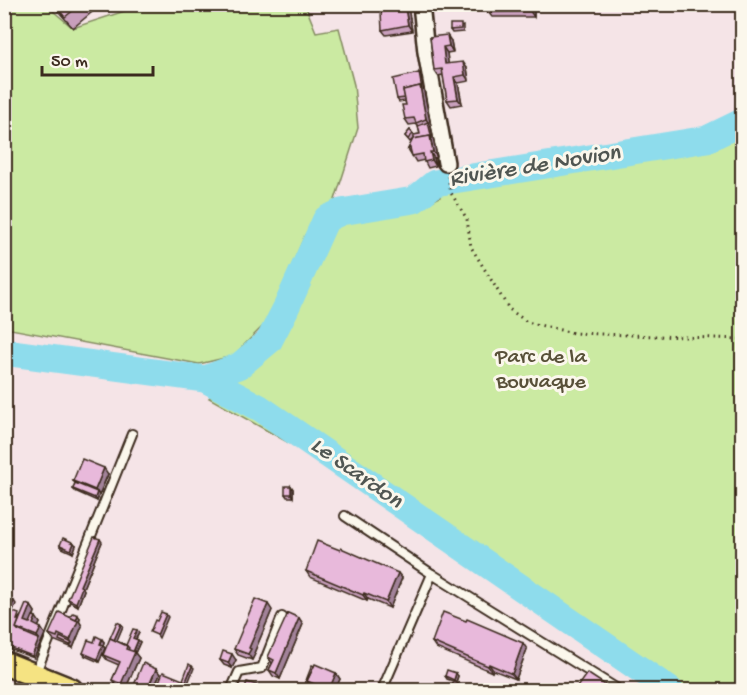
<svg xmlns="http://www.w3.org/2000/svg" width="747" height="695" font-family="'Gochi Hand',sans-serif">
<style>
.green{fill:#cbeaa2;stroke:#838a60;stroke-width:1.5}
.lines{fill:none;stroke-linecap:round;stroke-linejoin:round}
.river{stroke:#8edcec;stroke-width:27}
.service-casing{stroke:#3b2a1e;stroke-width:12}
.minor-casing{stroke:#3b2a1e;stroke-width:20}
.primary-casing{stroke:#3b2a1e;stroke-width:27}
.path{stroke:#3b2a1e;stroke-width:3;stroke-dasharray:1.5 4.5;stroke-linecap:butt}
.service{stroke:#fbf7ec;stroke-width:8}
.minor{stroke:#fbf7ec;stroke-width:15}
.primary{stroke:#f5e382;stroke-width:22}
.wall{fill:#c89fbc;stroke:#3b2a1e;stroke-width:1.5}
.shaded-wall{fill:#a28299;stroke:#3b2a1e;stroke-width:1.5}
.building{fill:#e8b9db;stroke:#3b2a1e;stroke-width:1.5}
.labels{text-anchor:middle;dominant-baseline:central;stroke-width:6;stroke-linejoin:round;paint-order:stroke}
.park-label{font-size:22px;fill:#585038;stroke:#fbf7ec}
.water-label{font-size:24px;font-style:italic;fill:#505652;stroke:#fbf7ec}
</style>
<rect width="100%" height="100%" fill="#f5e4e7"/>
<filter id="ink" filterUnits="userSpaceOnUse"><feTurbulence type="fractalNoise" baseFrequency=".0167" numOctaves="2"/><feDisplacementMap in="SourceGraphic" scale="12" xChannelSelector="R" yChannelSelector="G"/><feConvolveMatrix kernelMatrix="1 2 1 2 8 2 1 2 1" color-interpolation-filters="sRGB"/></filter>
<g filter="url(#ink)">
<!-- green -->
<g class="green">
<polygon points="4,5 46,5 73,28 143,5 305,5 316,32 339,28 354,85 358,128 333,206 305,235 268,321 233,356 199,364 5,328"/>
<polygon points="742,113 742,690 655,690 305,452 209,398 275,346 339,221 416,209 440,197 440,177 705,132"/>
</g>
<g class="lines">
<!-- river -->
<g class="river">
<polyline points="4,352 205,379 260,408 670,690"/>
<polyline points="205,379 239,366 269,341 286,308 326,219 341,212 414,200 435,183 707,139 742,122"/>
</g>
<defs>
<g id="service">
<polyline points="345,516 432,574"/>
<polyline points="30,687 132,434"/>
<polyline points="231,690 239,672 262,668 282,617"/>
<polyline points="382,690 432,574 619,690"/>
</g>
<polyline id="minor" points="421,4 426,52 446,163"/>
<polyline id="primary" points="4,663 71,690"/>
</defs>
<!-- service casing -->
<use href="#service" class="service-casing"/>
<!-- minor casing -->
<use href="#minor" class="minor-casing"/>
<!-- primary casing -->
<use href="#primary" class="primary-casing"/>
<!-- path -->
<polyline class="path" points="448,176 451,193 467,219 471,247 509,309 527,322 573,333 742,339"/>
<!-- service -->
<use href="#service" class="service"/>
<!-- minor -->
<use href="#minor" class="minor"/>
<!-- primary -->
<use href="#primary" class="primary"/>
</g>
<!-- wall -->
<g class="wall">
<polygon points="52,4 137,4 137,5 105,8 101,11 97,8 73,28"/>
<polygon points="388,4 409,4 409,13 412,31 386,35 382,30"/>
<polygon points="488,4 534,4 534,17 492,17 488,12"/>
<polygon points="463,26 463,32 452,33 450,30"/>
<polygon points="430,37 451,41 453,52 447,53 448,64 467,68 469,81 458,83 462,104 451,106 447,100 443,75 438,76 434,70"/>
<polygon points="421,76 437,157 434,158 436,166 428,168 424,160 416,162 408,149 414,139 414,138 410,142 405,136 410,130 414,135 420,134 418,126 416,124 409,125 405,119 406,105 405,101 399,102 397,99"/>
<polygon points="108,474 97,501 75,491 73,489 75,483 73,481"/>
<polygon points="291,486 293,489 293,497 287,497 285,494"/>
<polygon points="102,542 83,588 84,590 78,606 70,602 68,599"/>
<polygon points="60,545 76,545 73,553 62,548"/>
<polygon points="306,571 402,578 390,608 368,599 367,601 310,577"/>
<polygon points="31,606 35,612 34,616 40,623 38,627 45,634 34,658 4,647 4,633"/>
<polygon points="272,610 254,653 255,654 252,660 238,655 234,649"/>
<polygon points="70,617 80,618 79,621 82,626 73,648 53,640 49,634"/>
<polygon points="299,618 303,624 280,679 273,676 269,670 272,663 268,657"/>
<polygon points="121,624 123,626 116,641 126,645 139,633 136,639 140,642 135,653 139,658 125,690 116,686 112,680 119,665 107,660 103,655"/>
<polygon points="94,642 104,642 103,646 105,648 99,662 85,656 83,653"/>
<polygon points="432,642 527,649 516,679 493,670 492,672 436,648"/>
<polygon points="220,660 236,660 232,668 224,665"/>
<polygon points="156,669 160,674 153,690 138,690 134,685"/>
<polygon points="336,673 340,679 335,690 319,690 307,685 305,683"/>
<polygon points="445,676 458,676 456,682 447,679"/>
</g>
<!-- shaded-wall -->
<g class="shaded-wall">
<polygon points="407,4 409,4 409,13 412,31 408,25 405,8"/>
<polygon points="530,4 534,5 534,17 530,11"/>
<polygon points="447,35 451,41 453,52 449,46"/>
<polygon points="443,47 447,53 449,70 445,64"/>
<polygon points="463,62 467,68 469,81 465,75"/>
<polygon points="419,73 421,76 437,157 433,152 428,122 426,119 420,86"/>
<polygon points="454,77 458,83 462,104 458,99"/>
<polygon points="430,152 434,158 436,166 432,160"/>
<polygon points="104,468 108,474 99,495 95,490"/>
<polygon points="291,486 293,489 293,497 291,494"/>
<polygon points="97,492 99,495 97,501 95,498"/>
<polygon points="100,539 102,542 83,588 84,590 78,606 76,603 80,586"/>
<polygon points="74,543 76,545 73,553 71,550"/>
<polygon points="398,573 402,578 390,608 386,602"/>
<polygon points="364,593 368,599 367,601 363,595"/>
<polygon points="14,601 16,604 9,619 7,616"/>
<polygon points="268,604 272,610 254,653 255,654 252,660 248,654 249,648"/>
<polygon points="31,606 35,612 29,627 25,621"/>
<polygon points="166,614 168,617 159,638 157,635"/>
<polygon points="78,615 80,618 79,621 82,626 73,648 70,645 72,643 70,640"/>
<polygon points="36,617 40,623 37,630 33,624"/>
<polygon points="299,618 303,624 280,679 276,673"/>
<polygon points="121,624 123,626 116,643 114,640"/>
<polygon points="41,628 45,634 34,658 32,656 39,639 37,636"/>
<polygon points="137,630 139,633 135,640 133,638"/>
<polygon points="102,639 104,642 103,646 105,648 99,662 97,659"/>
<polygon points="138,640 140,642 135,653 139,658 125,690 121,684"/>
<polygon points="523,643 527,649 516,679 512,674"/>
<polygon points="232,654 236,660 232,668 228,663"/>
<polygon points="489,664 493,670 492,672 488,666"/>
<polygon points="192,666 194,668 187,686 185,683"/>
<polygon points="156,669 160,674 153,690 147,690"/>
<polygon points="336,673 340,679 335,690 329,690"/>
<polygon points="456,673 458,676 456,682 454,680"/>
<polygon points="195,685 199,690 193,690"/>
</g>
<!-- building -->
<g class="building">
<polygon points="54,4 81,4 65,17"/>
<polygon points="388,4 407,4 407,10 405,8 382,12 381,6"/>
<polygon points="488,4 530,4 530,11 488,12"/>
<polygon points="405,8 408,25 382,30 381,12"/>
<polygon points="450,24 461,24 461,29 450,30"/>
<polygon points="447,35 449,46 443,47 445,64 463,62 465,75 454,77 458,99 447,100 442,69 434,70 430,37"/>
<polygon points="419,73 422,89 420,86 403,90 405,98 397,99 393,79"/>
<polygon points="420,86 426,119 416,123 414,118 405,119 402,105 406,105 403,90"/>
<polygon points="428,122 432,139 430,136 414,139 414,135 420,134 418,126"/>
<polygon points="410,130 413,134 408,139 405,136"/>
<polygon points="430,136 433,152 430,152 432,160 424,162 423,154 412,156 410,148 408,149 413,139"/>
<polygon points="82,459 104,468 95,490 73,481"/>
<polygon points="75,483 97,492 95,498 73,489"/>
<rect x="285" y="486" width="6" height="8"/>
<polygon points="94,537 100,539 80,586 82,587 76,603 68,599"/>
<polygon points="63,538 74,543 71,550 60,545"/>
<polygon points="317,541 340,550 341,548 398,573 386,602 364,593 363,595 306,571"/>
<polygon points="4,597 14,601 7,616 4,615"/>
<polygon points="255,599 268,604 249,648 251,649 248,654 234,649"/>
<polygon points="26,604 31,606 25,621 30,623 33,616 36,617 33,624 41,628 37,636 16,628"/>
<polygon points="13,612 19,614 17,620 19,620 16,628 18,630 39,639 32,656 4,645 4,633"/>
<polygon points="59,612 78,621 70,640 58,634 57,637 49,634"/>
<polygon points="161,612 166,614 157,635 150,632 155,620 157,621"/>
<polygon points="443,612 466,621 467,619 523,643 512,674 489,664 488,666 432,642"/>
<polygon points="73,613 78,615 76,620 70,617"/>
<polygon points="288,613 299,618 276,673 269,670 274,660 268,657"/>
<polygon points="117,622 121,624 114,640 110,638"/>
<polygon points="133,629 137,630 133,638 138,640 133,652 128,650 129,648 126,645"/>
<polygon points="96,636 102,639 100,644 103,645 97,659 83,653 88,640 94,642"/>
<polygon points="60,637 72,643 70,645 59,640"/>
<polygon points="110,638 127,646 126,649 135,652 121,684 112,680 120,662 103,655"/>
<polygon points="223,651 232,654 228,663 220,660"/>
<polygon points="143,663 156,669 147,690 134,685"/>
<polygon points="189,664 192,666 186,681 183,680"/>
<polygon points="315,664 336,673 329,690 323,690 324,688 307,681"/>
<polygon points="312,665 314,666 307,681 309,684 305,683"/>
<polygon points="447,670 456,673 454,680 445,676"/>
<polygon points="163,672 195,685 193,690 160,690 156,689"/>
<polygon points="587,673 613,690 582,690 577,687"/>
<polygon points="247,682 260,686 258,690 244,690"/>
<polygon points="453,682 474,690 456,690 450,688"/>
</g>
</g>
<g class="labels">
<!-- park labels -->
<g class="park-label">
<text x="541" y="358">Parc de la<tspan x="541" dy="25">Bouvaque</tspan></text>
</g>
<!-- water labels -->
<g class="water-label">
<text transform="translate(535 167) rotate(-9)">Rivière de Novion</text>
<text transform="translate(356 474) rotate(35)">Le Scardon</text>
</g>
</g>
<!-- margin -->
<rect width="747" height="695" fill="none" stroke="#fbf7ec" stroke-width="24"/>
<rect x="12" y="12" width="723" height="671" fill="none" stroke="#3b2a1e" stroke-width="2" filter="url(#ink)"/>
<!-- scale -->
<path d="M42 66v9h111v-9" fill="none" stroke="#3b2a1e" stroke-width="3"/>
<text x="51" y="66" font-size="18" fill="#3b2a1e" stroke="#fbf7ec" stroke-width="4.5" paint-order="stroke">50 m</text>
</svg>
